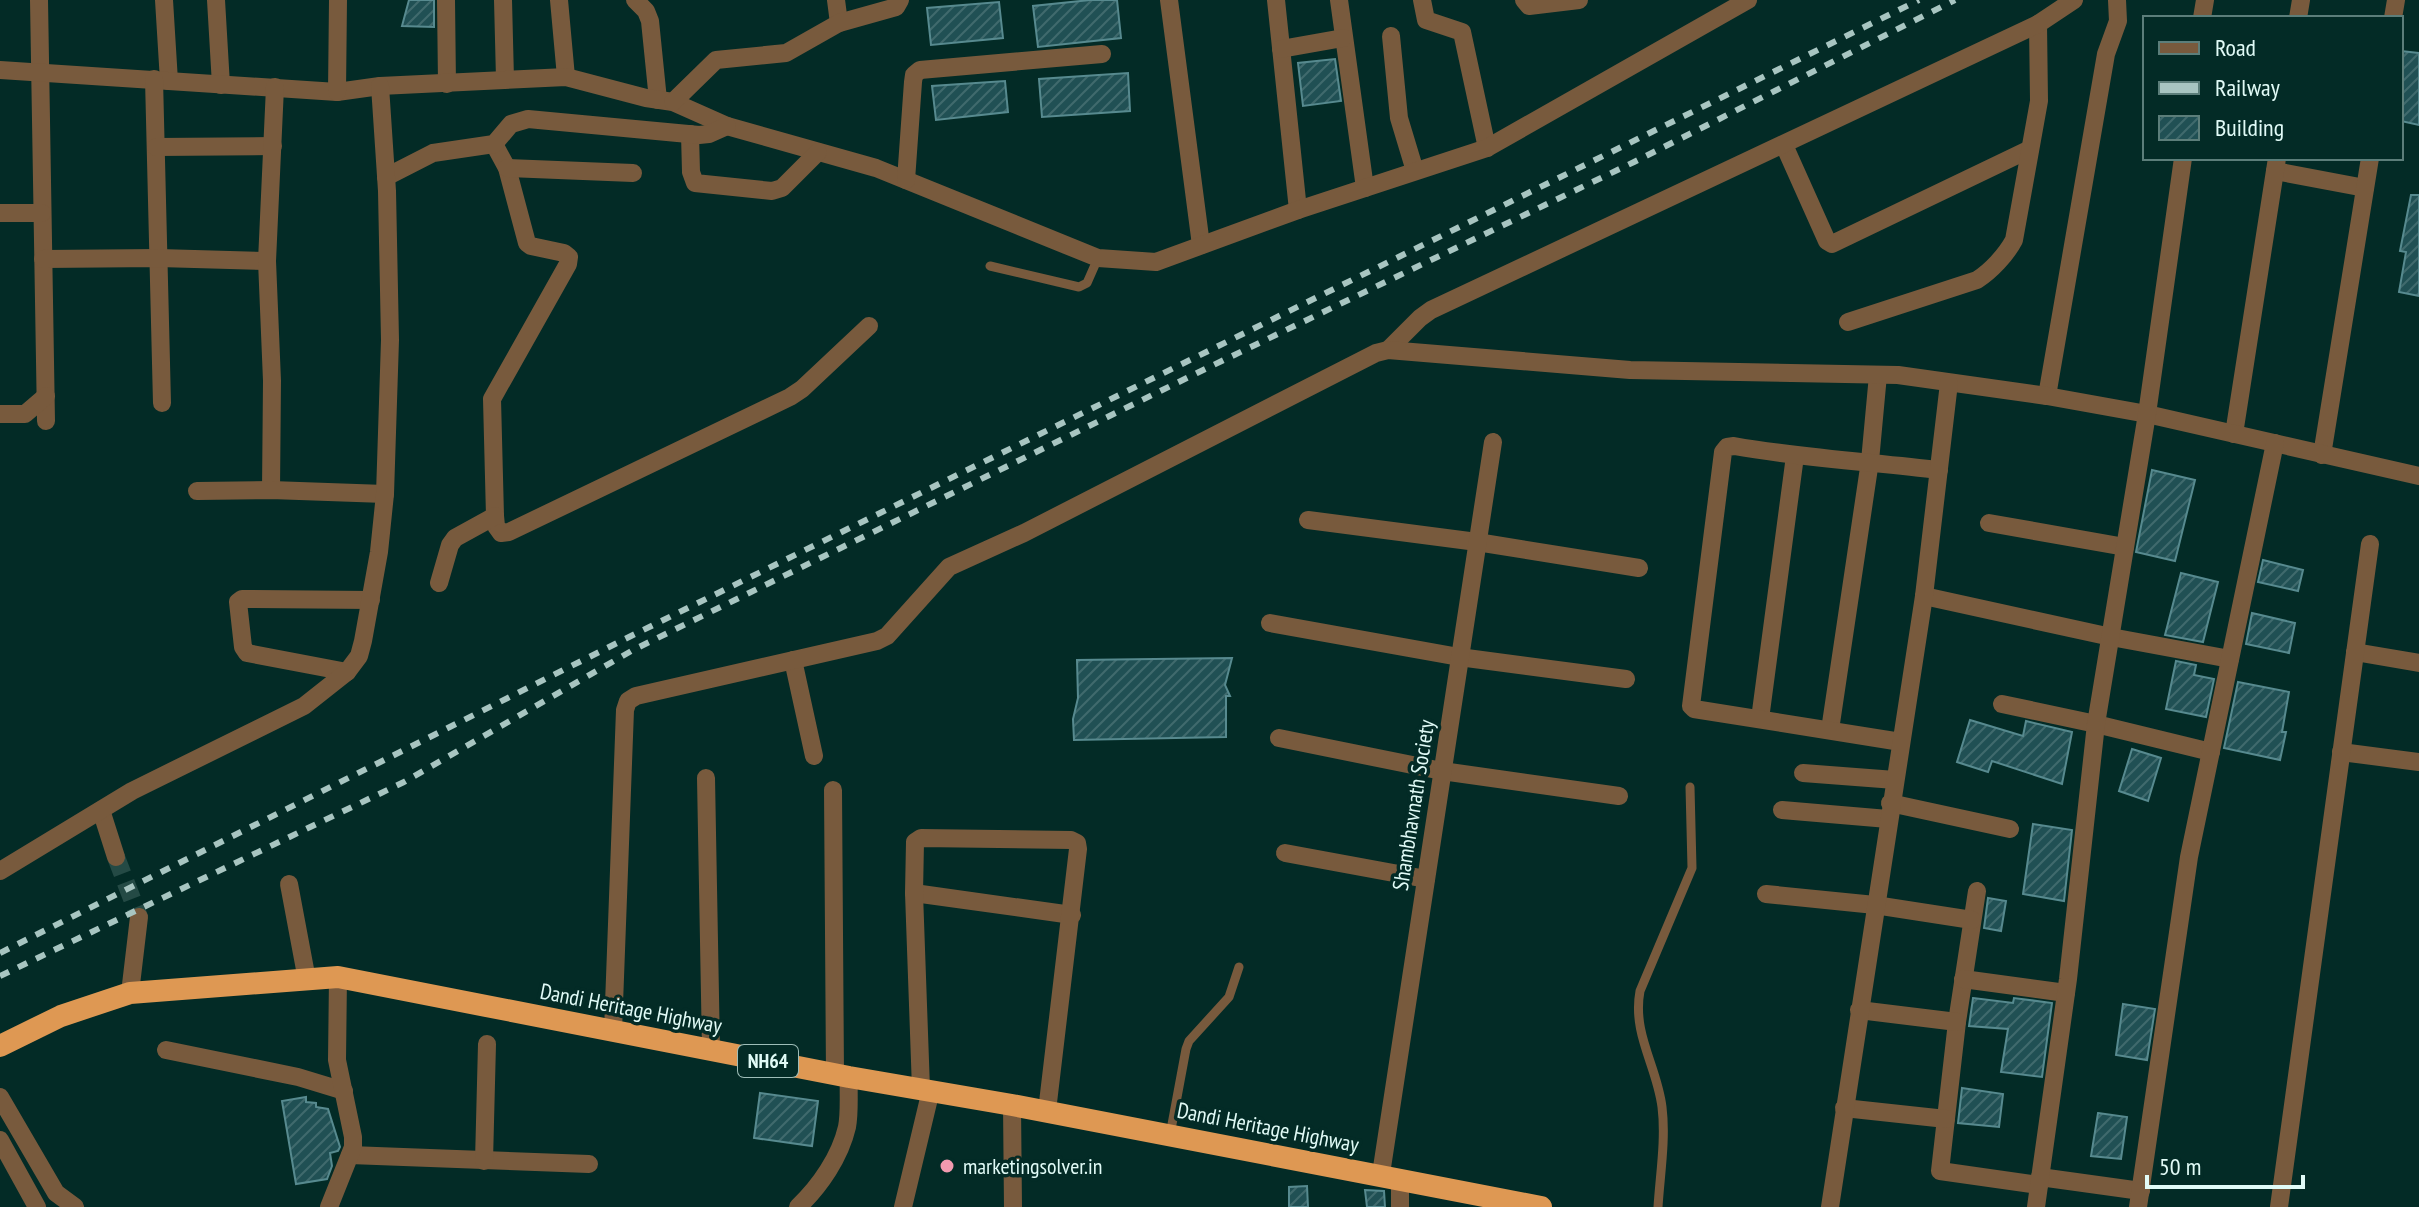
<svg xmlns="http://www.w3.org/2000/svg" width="2419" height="1207" font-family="'PT Sans Narrow',sans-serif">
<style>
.building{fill:url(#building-hatch);stroke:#578a8f;stroke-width:2}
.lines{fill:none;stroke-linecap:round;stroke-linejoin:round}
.minor-tunnel{stroke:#244a45;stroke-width:18;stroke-dasharray:18 9;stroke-linecap:butt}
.service{stroke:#785a3d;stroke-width:9}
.minor{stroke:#785a3d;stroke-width:18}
.trunk{stroke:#de9853;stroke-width:22}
.rail{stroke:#a8c5c1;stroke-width:6;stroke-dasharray:10 10;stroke-linecap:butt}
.poi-dot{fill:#f29aaf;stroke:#032b26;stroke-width:3}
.labels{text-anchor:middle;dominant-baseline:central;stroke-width:7;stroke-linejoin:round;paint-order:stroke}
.shield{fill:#032b26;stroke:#9ebdb8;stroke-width:2}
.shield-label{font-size:20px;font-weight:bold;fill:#e1fbf7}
.street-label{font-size:22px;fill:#e1fbf7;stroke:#032b26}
.poi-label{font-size:22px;fill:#e1fbf7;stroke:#032b26;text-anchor:start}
</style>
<defs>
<pattern id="building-hatch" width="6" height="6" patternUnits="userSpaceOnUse" patternTransform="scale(2)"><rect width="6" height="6" fill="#205054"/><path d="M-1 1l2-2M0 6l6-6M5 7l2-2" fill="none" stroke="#406a6d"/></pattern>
</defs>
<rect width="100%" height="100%" fill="#032b26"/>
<!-- building -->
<g class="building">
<polygon points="409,0 434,0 434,27 402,26"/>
<polygon points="1090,0 1117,0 1121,38 1038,47 1033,6"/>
<polygon points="999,2 1003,38 931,45 927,8"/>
<polygon points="2401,51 2419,53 2419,125 2401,121"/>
<polygon points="1335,59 1341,101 1303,106 1298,63"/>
<polygon points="1128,73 1130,111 1042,117 1039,79"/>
<polygon points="1005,81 1008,112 936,120 932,86"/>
<polygon points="2411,195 2419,195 2419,296 2399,292 2406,252 2400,251"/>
<polygon points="2152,470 2195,480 2175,561 2136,552"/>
<polygon points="2263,560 2303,570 2298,591 2258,582"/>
<polygon points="2181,573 2218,582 2203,642 2165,635"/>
<polygon points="2252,613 2295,623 2289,653 2246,644"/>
<polygon points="1232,658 1225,685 1230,696 1226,696 1226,737 1074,740 1073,719 1078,698 1077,660"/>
<polygon points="2176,661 2196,665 2194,675 2214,679 2206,717 2166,709"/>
<polygon points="2238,682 2289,692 2282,732 2286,732 2280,760 2224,748"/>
<polygon points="1970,720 2023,736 2026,721 2072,732 2062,784 1992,761 1988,772 1957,762"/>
<polygon points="2132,749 2161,758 2148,801 2119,791"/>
<polygon points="2033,824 2072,830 2064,901 2023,894"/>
<polygon points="1988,898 2006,901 2001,931 1984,928"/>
<polygon points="1973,998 2013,1003 2014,998 2052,1003 2042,1077 2001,1072 2008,1029 1969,1026"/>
<polygon points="2123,1004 2155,1009 2147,1060 2116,1055"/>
<polygon points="1962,1088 2003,1094 1999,1127 1958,1123"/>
<polygon points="760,1093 818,1101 812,1146 754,1138"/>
<polygon points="306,1097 306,1102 316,1103 316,1107 328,1109 340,1147 338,1151 330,1153 332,1166 327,1179 296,1184 282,1101"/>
<polygon points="2098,1113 2127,1117 2121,1159 2091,1156"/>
<polygon points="1307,1186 1308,1207 1289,1207 1289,1187"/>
<polygon points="1365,1190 1384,1191 1385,1207 1367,1207"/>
</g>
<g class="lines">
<!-- minor-tunnel -->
<polyline class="minor-tunnel" points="116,857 139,917"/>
<!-- service -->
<g class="service">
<polyline points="990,266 1079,287 1087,283 1098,258"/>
<polyline points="1170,1135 1186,1049 1189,1041 1229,997 1239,967"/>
<path d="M1658,1207C1660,1175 1666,1139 1662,1107C1657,1066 1632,1034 1640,991L1692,868L1690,787"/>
</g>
<!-- minor -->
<g class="minor">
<polyline points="39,0 46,421"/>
<polyline points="164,0 169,81"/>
<polyline points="216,0 221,85"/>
<polyline points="446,0 447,84"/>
<polyline points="503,0 505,79"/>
<polyline points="559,0 566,77"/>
<polyline points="635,0 646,11 650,21 658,100"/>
<polyline points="836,0 839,23"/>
<polyline points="1169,0 1201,245"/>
<polyline points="1276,0 1298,210"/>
<polyline points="1339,0 1365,188"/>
<polyline points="1422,0 1426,20 1462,32 1487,148"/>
<polyline points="1524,0 1529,6 1579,0"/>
<polyline points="2202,18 2205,0"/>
<polyline points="2298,18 2301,0"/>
<polyline points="2393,18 2396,0"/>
<polyline points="1391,36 1399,118 1415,171"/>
<polyline points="1281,49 1343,38"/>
<polyline points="0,70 337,92 380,86 566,77 646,98 673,102 727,126 876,168 1098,258 1156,262 1298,210 1487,148 1748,0"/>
<polyline points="154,79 162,403"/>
<polyline points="337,92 338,0"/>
<polyline points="673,102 716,60 786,53 839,23 896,7 900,0"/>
<polyline points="690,134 691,172 695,183 772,191 782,188 818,152"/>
<polyline points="494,144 507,168 527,243 531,246 564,253 569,257 568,264 492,399 495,516 496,526 501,533 509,532 790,397 802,389 869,326"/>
<polyline points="1784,145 1827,241 1832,244 2030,149"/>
<polyline points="156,147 273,146"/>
<polyline points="507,168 633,173"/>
<polyline points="2275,171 2365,188"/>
<polyline points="386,177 433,153 494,144 511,124 528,119 699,135 709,134 727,126"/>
<polyline points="906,180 913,82 914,75 920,70 1102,54"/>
<polyline points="0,213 42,213"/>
<polyline points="43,259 159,258 267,261"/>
<path d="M1848,322L1977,280C1991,271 2006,255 2014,240L2039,101L2038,24"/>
<polyline points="1388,350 1420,318 1431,310 2038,24 2074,0"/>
<polyline points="2047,396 2106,54 2118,21 2117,0"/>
<polyline points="0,414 25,414 46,396"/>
<polyline points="2234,434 2277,158"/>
<polyline points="2322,455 2370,158"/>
<polyline points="271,490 272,381 267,261 275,87"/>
<polyline points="197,491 271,490 385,494"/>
<polyline points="1308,520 1477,542 1639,568"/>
<polyline points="1989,523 2125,547"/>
<polyline points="439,583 450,545 455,538 495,516"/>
<polyline points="1924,596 2111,637 2230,659"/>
<polyline points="1270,623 1459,657 1626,679"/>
<polyline points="2355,652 2419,663"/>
<polyline points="793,660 814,756"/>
<polyline points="347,672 247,653 243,647 238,602 242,599 371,600"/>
<polyline points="2002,704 2096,724 2211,752"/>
<polyline points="1760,719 1795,456"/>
<polyline points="1830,730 1870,461 1878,375"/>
<polyline points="1279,738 1442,771 1619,796"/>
<path d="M1901,742L1694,709L1691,706L1723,452L1727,447L1734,446C1802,458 1871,462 1939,470"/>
<polyline points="2341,752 2419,762"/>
<polyline points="1803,773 1895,780"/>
<polyline points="706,778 711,1050"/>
<polyline points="833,790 835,1075"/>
<polyline points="1890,803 2010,829"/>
<polyline points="101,810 116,857"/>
<polyline points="1782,810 1888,819"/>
<polyline points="1285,853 1426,879"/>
<polyline points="0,871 132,791 304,706 347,672 359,656 363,641 379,552 385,494 390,340 387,191 380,86"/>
<polyline points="289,884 307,980"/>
<polyline points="1977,891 1957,1022 1940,1171 2039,1185"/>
<polyline points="914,893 1072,915"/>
<polyline points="1766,894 1875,905 1972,920"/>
<polyline points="1963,979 2066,993"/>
<polyline points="130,993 139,917"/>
<polyline points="1859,1010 1957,1022"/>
<polyline points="613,1031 625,710 628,701 636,696 877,641 887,636 949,567 1024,533 1376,353 1388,350 1630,370 1898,375 2047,396 2147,414 2419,476"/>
<polyline points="166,1050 298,1077 344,1091"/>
<polyline points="921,1089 914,893 915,842 921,838 1071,840 1077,843 1078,849 1047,1111"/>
<polyline points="0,1097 56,1193 75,1207"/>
<polyline points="1012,1105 1013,1207"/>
<polyline points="1844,1108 1946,1119"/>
<polyline points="0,1140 37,1207"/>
<polyline points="350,1155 589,1164"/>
<polyline points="484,1161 487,1044"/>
<polyline points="1381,1174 1493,442"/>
<polyline points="2040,1177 2141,1191"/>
<polyline points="329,1207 353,1147 353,1137 337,1060 338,977"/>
<path d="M798,1207C820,1186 840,1157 847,1127C850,1112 848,1093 849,1077"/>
<polyline points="903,1207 931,1090"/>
<polyline points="1400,1207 1400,1179"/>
<polyline points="1830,1207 1924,596 1949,383"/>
<polyline points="2036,1207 2068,979 2096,724 2147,414 2183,158"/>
<polyline points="2138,1207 2189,857 2275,443"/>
<polyline points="2279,1207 2370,544"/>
</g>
<!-- trunk -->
<polyline class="trunk" points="0,1046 61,1016 130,993 338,977 849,1077 1012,1105 1541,1207"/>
<!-- rail -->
<g class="rail">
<polyline points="0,953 629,637 1919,0"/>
<polyline points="0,976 404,782 633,650 1197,373 1634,162 1955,0"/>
</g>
</g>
<!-- markers -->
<circle class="poi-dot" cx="947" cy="1166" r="8"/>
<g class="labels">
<!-- shield labels -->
<rect class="shield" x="738" y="1045" width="60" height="32" rx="6"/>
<g class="shield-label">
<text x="768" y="1061">NH64</text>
</g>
<!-- street labels -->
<g class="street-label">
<text transform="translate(1413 805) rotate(-81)">Shambhavnath Society</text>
<text transform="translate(631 1008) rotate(11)">Dandi Heritage Highway</text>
<text transform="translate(1268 1127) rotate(11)">Dandi Heritage Highway</text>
</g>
<!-- poi labels -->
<g class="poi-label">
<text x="963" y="1166">marketingsolver.in</text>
</g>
</g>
<!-- legend -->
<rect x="2143" y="16" width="260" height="144" fill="#032b26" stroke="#5c7e7a" stroke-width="2"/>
<rect x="2159" y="42" width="40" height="12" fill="#785a3d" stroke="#5c7e7a" stroke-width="2"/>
<text x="2215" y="56" font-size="24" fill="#e1fbf7">Road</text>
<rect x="2159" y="82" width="40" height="12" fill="#a8c5c1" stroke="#5c7e7a" stroke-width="2"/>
<text x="2215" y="96" font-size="24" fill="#e1fbf7">Railway</text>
<rect x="2159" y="116" width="40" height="24" fill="url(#building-hatch)" stroke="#5c7e7a" stroke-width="2"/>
<text x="2215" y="136" font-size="24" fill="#e1fbf7">Building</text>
<!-- scale -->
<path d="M2147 1175v12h156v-12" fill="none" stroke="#e1fbf7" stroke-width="4"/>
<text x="2159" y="1175" font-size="24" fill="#e1fbf7" stroke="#032b26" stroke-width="6" paint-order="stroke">50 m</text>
</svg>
